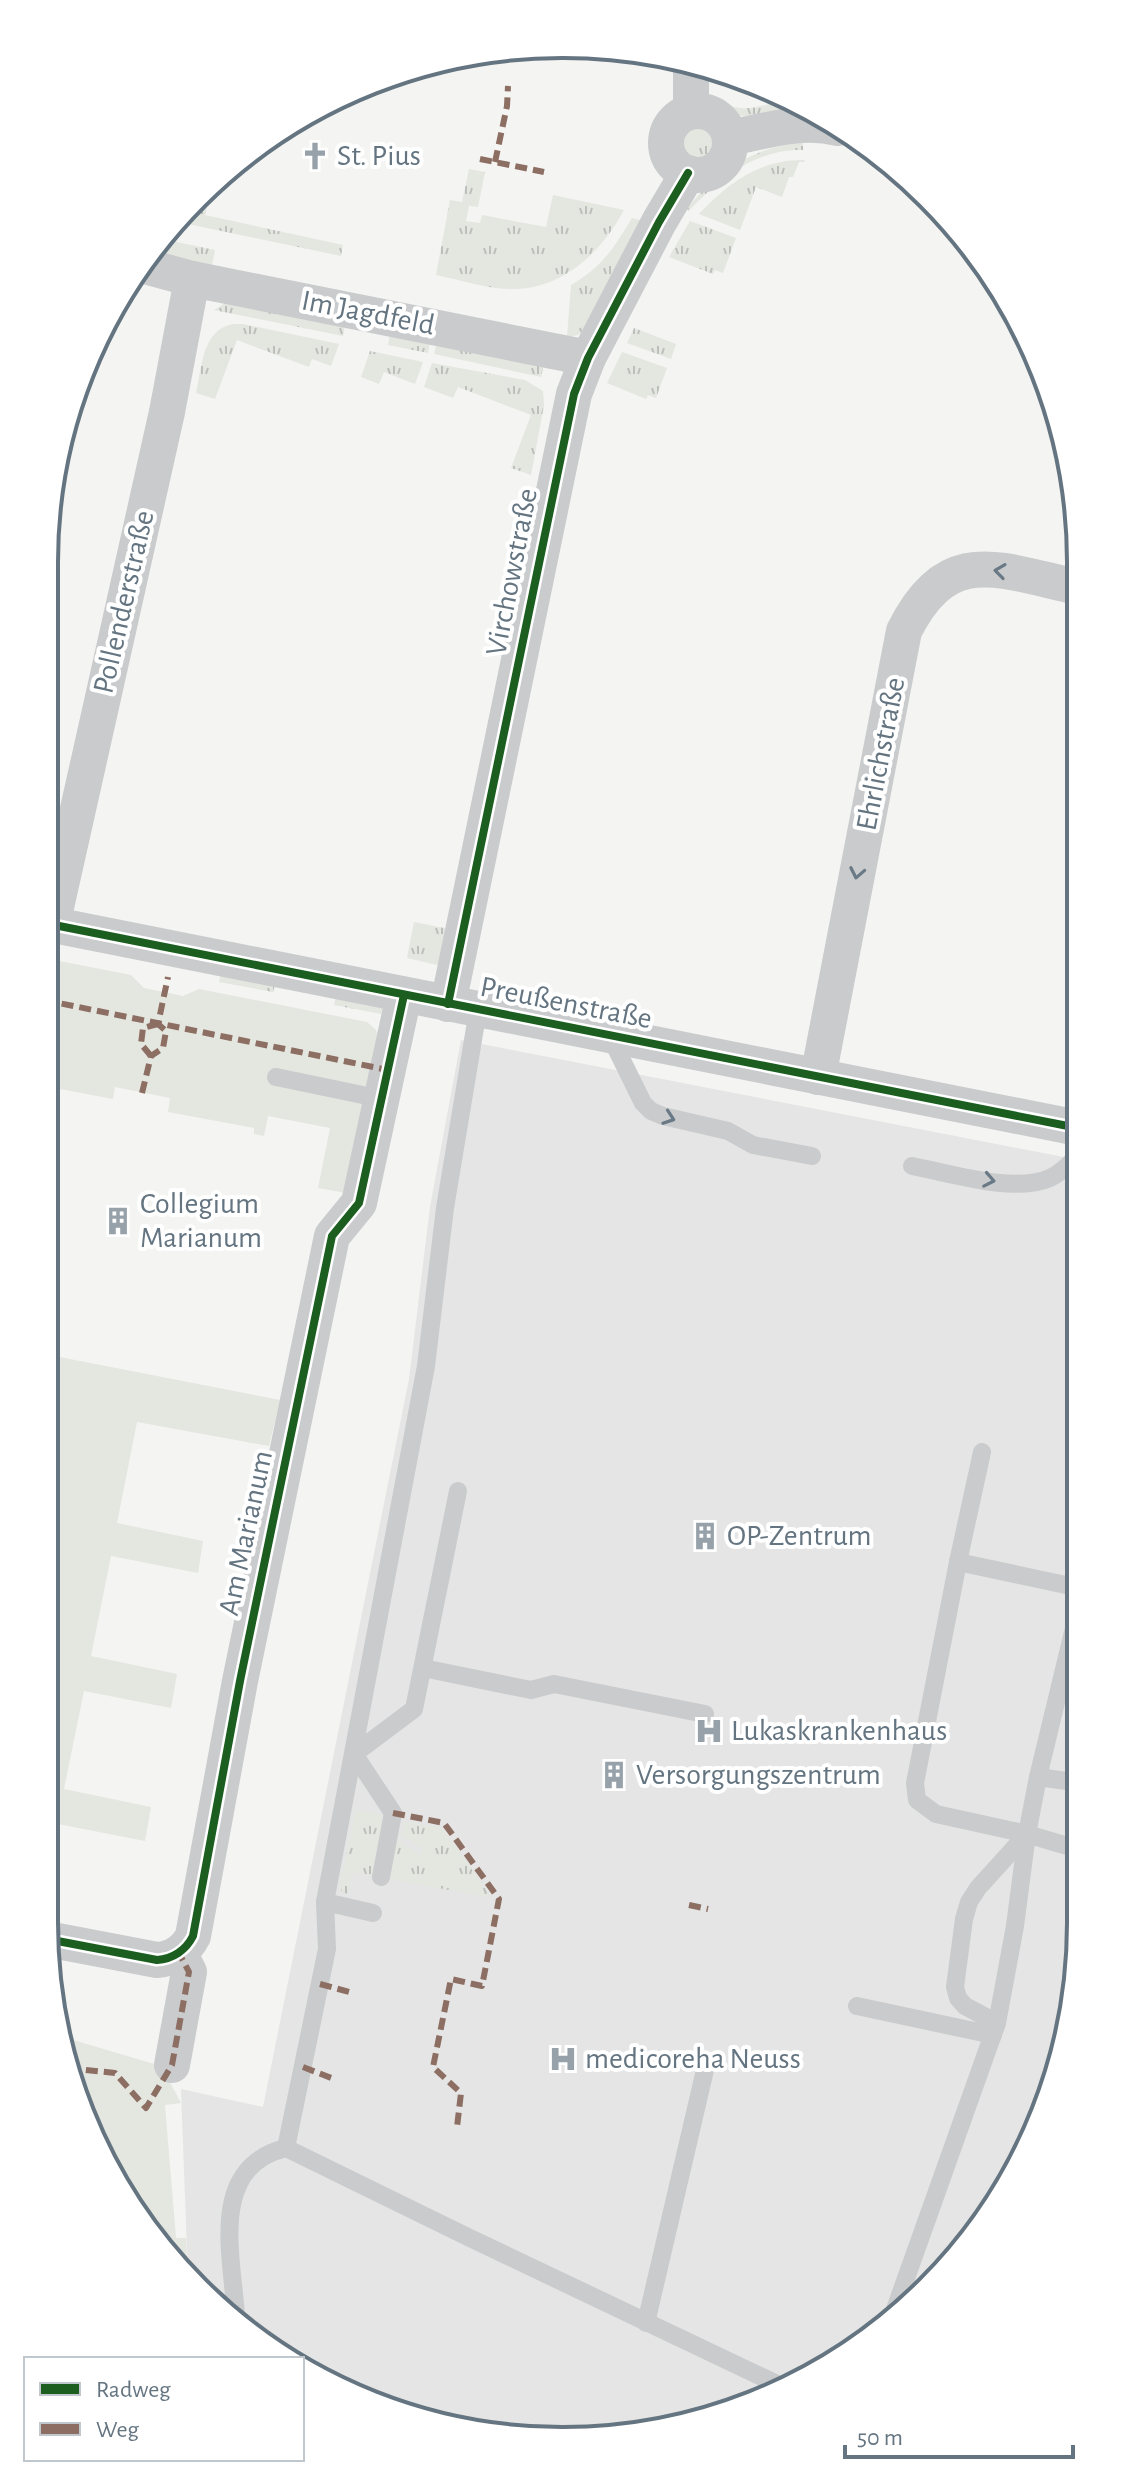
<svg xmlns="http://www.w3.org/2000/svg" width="1125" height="2485" font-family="'Alegreya Sans',sans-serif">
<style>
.built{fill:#e4e5e4}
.grass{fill:url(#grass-tufts)}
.park{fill:#e4e6e0}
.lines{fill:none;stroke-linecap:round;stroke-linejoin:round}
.lane{stroke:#cacbcc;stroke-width:18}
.street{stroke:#cacbcc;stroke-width:36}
.quiet{stroke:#8d6e63;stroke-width:6;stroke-dasharray:12 6;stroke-linecap:butt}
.cycleway-casing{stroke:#fff;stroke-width:13}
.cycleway{stroke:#1b5e20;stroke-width:8}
.oneway{stroke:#697985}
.labels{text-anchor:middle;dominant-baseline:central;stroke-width:8;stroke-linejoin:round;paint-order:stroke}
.poi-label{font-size:30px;fill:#647581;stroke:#fff;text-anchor:start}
.street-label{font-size:30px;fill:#647581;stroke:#fff}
.rim{fill:none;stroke:#647581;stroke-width:4}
</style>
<defs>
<pattern id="grass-tufts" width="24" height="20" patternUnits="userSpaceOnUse" patternTransform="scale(2)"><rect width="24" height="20" fill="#e4e6e0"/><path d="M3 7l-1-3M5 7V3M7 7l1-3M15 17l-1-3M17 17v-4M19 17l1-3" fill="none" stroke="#bcbfbb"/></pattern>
</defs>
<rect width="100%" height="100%" fill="#f4f4f2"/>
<!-- built -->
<polygon class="built" points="461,1040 1079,1160 1081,1923 1042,2120 952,2265 821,2372 631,2436 462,2431 304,2372 302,2359 288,2359 188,2277 181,2089 263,2107 409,1379 430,1207"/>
<!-- grass -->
<g class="grass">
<path d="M705,93C718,96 726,107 740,108C763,110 781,95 802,107C768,110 726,132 705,93Z"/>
<circle cx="695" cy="142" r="18"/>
<path d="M803,143V150C756,149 720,178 689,211L687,209C715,173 756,145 803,143Z"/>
<path d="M805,160L804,162H799L793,177H789L782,197L756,187L740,230L699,214C728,183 760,159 805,160Z"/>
<path d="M469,169L485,172L478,207L469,206L466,221L480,223L482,215L546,227L553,195L624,210C602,251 565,287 517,289C490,290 461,280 436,275L450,200L462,202Z"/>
<polygon points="197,195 208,201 205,215 343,245 341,256 178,222"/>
<path d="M632,218L644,221L586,327L578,335L567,337L571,285C602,267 614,248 632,218Z"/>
<polygon points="690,221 736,238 723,273 715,270 713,274 669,257"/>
<polygon points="167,240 215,250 211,270 179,264 159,251"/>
<polygon points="227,302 345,325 343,336 214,310"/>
<path d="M233,324H243L339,344L331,366L312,359L309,367L237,340L215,399L196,393C202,367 202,330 233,324Z"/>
<polygon points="634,328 676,344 671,359 627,343"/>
<polygon points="390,334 430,342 428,353 388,345"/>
<polygon points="437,343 544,364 541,377 434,354"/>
<polygon points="370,351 423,362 415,384 384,372 379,384 361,377"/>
<polygon points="622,352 667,368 656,398 648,395 646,399 607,383"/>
<polygon points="432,363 525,380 543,391 544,405 531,475 511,468 531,415 458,387 453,398 424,387"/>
<polygon points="414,922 449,929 442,959 437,965 407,958"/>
<polygon points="221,974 275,985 273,992 219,982"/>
<polygon points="336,997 383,1007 381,1014 334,1005"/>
<polygon points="356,1810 383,1815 372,1876 352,1872 348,1894 342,1892 340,1885"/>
<polygon points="404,1821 442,1828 492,1898 390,1879 398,1841 420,1855 424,1850 402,1836"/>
</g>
<!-- park -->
<g class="park">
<polygon points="44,958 131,975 144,988 183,996 199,989 367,1022 376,1030 380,1040 352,1194 318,1188 330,1128 268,1116 264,1136 254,1134 254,1128 168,1112 170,1098 115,1087 113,1099 44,1086"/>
<polygon points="44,1354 280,1400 269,1446 137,1422 117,1523 203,1541 198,1573 111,1556 91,1656 177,1674 171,1708 84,1691 64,1789 151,1807 145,1841 58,1824 44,1888 44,1433 51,1400 44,1399"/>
<polygon points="63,2037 161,2066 181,2103 165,2105 176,2238 186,2238 188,2277 172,2264 72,2090"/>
</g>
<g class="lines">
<!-- lane -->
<g class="lane">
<polyline points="610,1036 643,1103 651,1111 663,1116 728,1131 753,1145 812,1156"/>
<polyline points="276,1077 382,1099"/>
<path d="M912,1166C950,1173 1014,1194 1050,1178C1061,1173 1070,1164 1079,1154"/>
<polyline points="958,1562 982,1452"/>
<polyline points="1080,1588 958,1562 915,1783 917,1800 936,1814 1027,1834 1081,1850"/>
<polyline points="423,1668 531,1690 554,1684 705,1714"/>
<polyline points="1038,1777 1081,1783"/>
<polyline points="381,1877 393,1813 354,1754 414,1709 458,1491"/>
<polyline points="325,1902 373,1913"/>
<polyline points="857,2006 993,2035"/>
<polyline points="997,2023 965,2006 958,1998 955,1987 964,1919 969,1902 978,1888 1027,1834"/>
<polyline points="286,2148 327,1949 325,1902 426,1366 445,1208 478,1010"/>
<polyline points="894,2312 997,2023 1015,1926 1027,1834 1038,1777 1080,1603"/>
<path d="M236,2316C232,2255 208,2167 286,2148L472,2239L781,2386"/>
<polyline points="646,2323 705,2070"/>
</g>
<!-- street -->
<g class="street">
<polyline points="691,111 691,70"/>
<circle cx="698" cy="143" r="32"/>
<path d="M730,138C765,131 802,119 838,128"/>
<polyline points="148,267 192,279 588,358"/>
<polyline points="44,923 1078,1128"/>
<polyline points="52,925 167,412 192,279"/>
<polyline points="448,1004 574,394 588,358 659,222 688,173"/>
<path d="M818,1077L904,631C948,543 998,570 1077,587"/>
<path d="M47,1939L157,1960C173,1959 186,1950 193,1936L240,1681L332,1236L359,1203L404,995"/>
<polyline points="172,2065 189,1972 179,1953"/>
</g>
<!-- quiet -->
<g class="quiet">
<polyline points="480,159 544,172"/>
<polyline points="495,162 507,106 508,86"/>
<polyline points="44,1000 388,1070"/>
<polyline points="151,1056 141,1044 143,1028 158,1024"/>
<polyline points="142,1093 151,1056 163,1048 166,1031 158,1024 168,977"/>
<polyline points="393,1813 444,1823 499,1899 482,1986 451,1979 433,2067 461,2093 457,2127"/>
<polyline points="689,1905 708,1909"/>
<polyline points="320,1984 353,1993"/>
<polyline points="303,2067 334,2079"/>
<polyline points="68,2068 115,2073 146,2108 172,2065 189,1972 179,1953"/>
</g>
<defs>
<g id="cycleway">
<polyline points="44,923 1078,1128"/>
<polyline points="448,1004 574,394 588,358 659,222 688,173"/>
<path d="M47,1939L157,1960C173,1959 186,1950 193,1936L240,1681L332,1236L359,1203L404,995"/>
</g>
</defs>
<!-- cycleway casing -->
<use href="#cycleway" class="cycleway-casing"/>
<!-- cycleway -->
<use href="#cycleway" class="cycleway"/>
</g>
<!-- one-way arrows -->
<defs><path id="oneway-chevron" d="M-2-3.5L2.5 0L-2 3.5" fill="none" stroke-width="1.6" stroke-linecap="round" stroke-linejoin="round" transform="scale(2)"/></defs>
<g class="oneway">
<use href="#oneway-chevron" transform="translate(1000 571) rotate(-172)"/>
<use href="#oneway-chevron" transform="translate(857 873) rotate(101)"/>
<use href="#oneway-chevron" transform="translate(669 1118) rotate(19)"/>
<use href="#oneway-chevron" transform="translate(989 1180) rotate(11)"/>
</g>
<!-- icons -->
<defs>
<symbol id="church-bare" viewBox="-9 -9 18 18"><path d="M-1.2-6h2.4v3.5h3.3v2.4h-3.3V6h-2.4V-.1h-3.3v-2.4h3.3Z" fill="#96a1a9" stroke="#fff" stroke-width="2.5" paint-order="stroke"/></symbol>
<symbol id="building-bare" viewBox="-9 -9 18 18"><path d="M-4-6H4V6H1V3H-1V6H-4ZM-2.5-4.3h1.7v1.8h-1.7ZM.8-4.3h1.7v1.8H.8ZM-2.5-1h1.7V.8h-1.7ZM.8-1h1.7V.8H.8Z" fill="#96a1a9" stroke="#fff" stroke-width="2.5" paint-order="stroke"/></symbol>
<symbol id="hospital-bare" viewBox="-9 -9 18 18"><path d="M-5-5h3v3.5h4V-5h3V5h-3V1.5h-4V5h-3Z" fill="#96a1a9" stroke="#fff" stroke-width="2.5" paint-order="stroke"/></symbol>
</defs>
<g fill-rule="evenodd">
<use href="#church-bare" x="295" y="136" width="40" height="40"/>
<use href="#building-bare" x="98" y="1201" width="40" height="40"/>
<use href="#building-bare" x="685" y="1516" width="40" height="40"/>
<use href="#hospital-bare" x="689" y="1711" width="40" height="40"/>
<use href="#building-bare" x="594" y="1755" width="40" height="40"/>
<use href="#hospital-bare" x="543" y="2039" width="40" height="40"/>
</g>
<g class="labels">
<!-- poi labels -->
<g class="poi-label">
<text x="337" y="156">St. Pius</text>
<text x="140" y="1204">Collegium<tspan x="140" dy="34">Marianum</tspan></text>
<text x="727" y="1536">OP-Zentrum</text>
<text x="731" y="1731">Lukaskrankenhaus</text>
<text x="636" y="1775">Versorgungszentrum</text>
<text x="585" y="2059">medicoreha Neuss</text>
</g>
<!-- street labels -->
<g class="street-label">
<text transform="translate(368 313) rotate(11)">Im Jagdfeld</text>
<text transform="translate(512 572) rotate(-79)">Virchowstraße</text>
<text transform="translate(124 602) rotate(-77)">Pollenderstraße</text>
<text transform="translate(881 754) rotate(-79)">Ehrlichstraße</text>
<text transform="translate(566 1003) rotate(11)">Preußenstraße</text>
<text transform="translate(246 1533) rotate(-78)">Am Marianum</text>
</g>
</g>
<!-- crop -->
<path d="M0 0H1125V2485H0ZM562 58H563A504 504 0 0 1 1067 562V1923A504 504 0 0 1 563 2427H562A504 504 0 0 1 58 1923V562A504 504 0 0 1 562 58Z" fill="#fff" fill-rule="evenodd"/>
<path class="rim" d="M562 58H563A504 504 0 0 1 1067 562V1923A504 504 0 0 1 563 2427H562A504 504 0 0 1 58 1923V562A504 504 0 0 1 562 58Z"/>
<!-- legend -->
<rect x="24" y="2357" width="280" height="104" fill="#ffffff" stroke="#c1c8cd" stroke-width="2"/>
<rect x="40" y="2383" width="40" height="12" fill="#1b5e20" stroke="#c1c8cd" stroke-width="2"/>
<text x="96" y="2397" font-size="24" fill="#647581">Radweg</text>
<rect x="40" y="2423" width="40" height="12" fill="#8d6e63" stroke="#c1c8cd" stroke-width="2"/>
<text x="96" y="2437" font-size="24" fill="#647581">Weg</text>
<!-- scale -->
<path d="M845 2445v12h228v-12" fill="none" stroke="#647581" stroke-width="4"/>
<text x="857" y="2445" font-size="24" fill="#647581" stroke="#ffffff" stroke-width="6" paint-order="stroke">50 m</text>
</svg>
